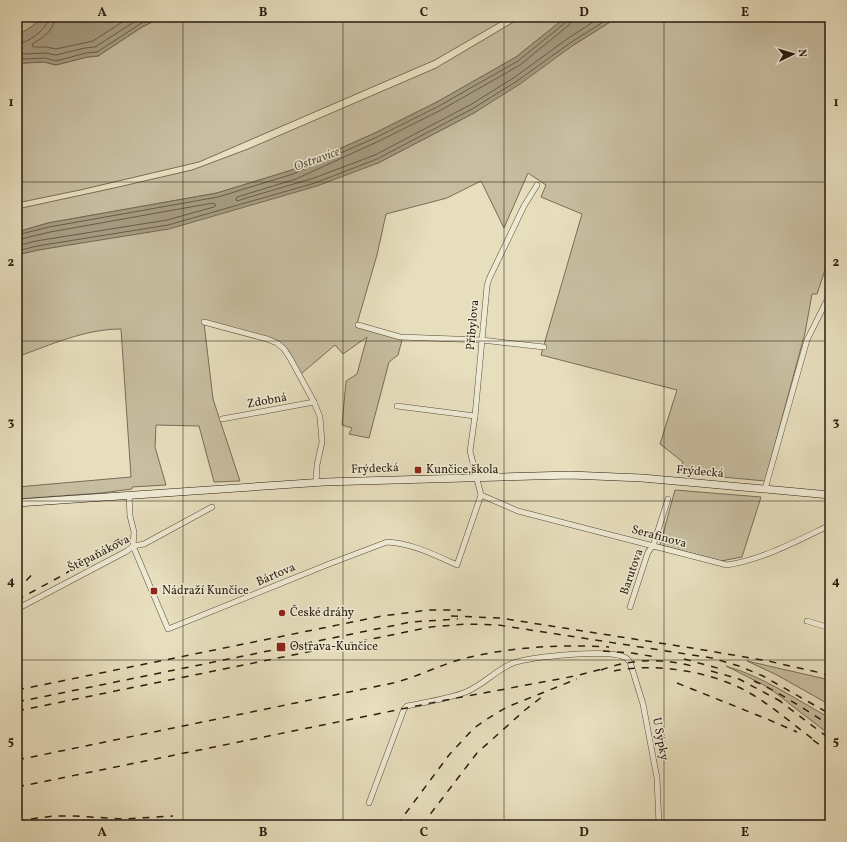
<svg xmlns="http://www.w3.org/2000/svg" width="847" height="842" font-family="Vollkorn,serif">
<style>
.green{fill:#c7bda0;stroke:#786d58}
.water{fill:#a69c82;stroke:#746954}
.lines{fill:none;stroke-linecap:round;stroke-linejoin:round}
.shore{stroke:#685c49;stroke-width:1}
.minor-casing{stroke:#584d3b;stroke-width:6}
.secondary-casing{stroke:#291d10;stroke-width:8}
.minor{stroke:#efead4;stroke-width:5}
.secondary{stroke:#efead4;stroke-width:7}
.rail{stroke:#291d10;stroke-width:1.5;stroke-dasharray:7 7;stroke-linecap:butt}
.grid{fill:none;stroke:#291d10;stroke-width:1;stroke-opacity:0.55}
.poi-dot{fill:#8f2418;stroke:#efead4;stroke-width:1.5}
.labels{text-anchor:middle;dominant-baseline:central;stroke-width:3;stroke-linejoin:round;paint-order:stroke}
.street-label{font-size:12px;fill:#291d10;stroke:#efead4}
.poi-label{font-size:12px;fill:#291d10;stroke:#efead4;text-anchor:start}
.water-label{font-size:13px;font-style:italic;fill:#5b503e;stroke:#efead4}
.neatline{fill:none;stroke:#291d10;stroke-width:1.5}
.grid-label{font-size:13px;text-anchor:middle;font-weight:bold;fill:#291d10}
</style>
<rect width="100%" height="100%" fill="#e7debd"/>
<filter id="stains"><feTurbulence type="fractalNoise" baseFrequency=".005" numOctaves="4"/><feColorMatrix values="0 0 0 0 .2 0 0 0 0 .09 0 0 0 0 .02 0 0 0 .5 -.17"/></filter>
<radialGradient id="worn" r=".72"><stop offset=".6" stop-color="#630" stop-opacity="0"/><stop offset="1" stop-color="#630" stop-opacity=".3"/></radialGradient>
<!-- green -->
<g class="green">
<polygon points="17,17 41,17 34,25 17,36"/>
<polygon points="162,17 509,17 435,60 199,162 80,190 17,203 17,61 24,63 44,62 56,65 87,57 98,56 142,27"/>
<polygon points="522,17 566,17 516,57 437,102 375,133 292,170 217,193 48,223 17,232 17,209 114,188 192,170 248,149 436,68"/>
<path d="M618,17H830V162L825,165L830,203V255L817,294H812L805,333L765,481L680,473L683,462L660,444L677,390L541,355L582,214L541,197L546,185L528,173L504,228L481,181L447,198L386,214L377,255L356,327L402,340L398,355L389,362L369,438L349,434L352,428L342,425L346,381L357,374L367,337L343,354L335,345L301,374L289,351L279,341L204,323L213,399L240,481L214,482L199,426L156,425L155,447L166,485L132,487V489L101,493L17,499V487L131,477L121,329C85,329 50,345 17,357V255L38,250L96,240L378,163L474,113L572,46Z"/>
<polygon points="675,490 761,497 742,557 721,561 660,545"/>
<polygon points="747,661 830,680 830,705 777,675"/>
<path d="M726,666C764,677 795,699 830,718V735L768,687Z"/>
</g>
<!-- water -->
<g class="water">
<polygon points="41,17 162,17 142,27 98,56 87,57 56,65 44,62 24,63 17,61 17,36 34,25"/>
<polygon points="566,17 618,17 572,46 520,84 474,113 378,163 317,186 169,229 38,250 17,255 17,232 48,223 217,193 292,170 375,133 437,102 516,57"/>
</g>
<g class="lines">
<!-- shore -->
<g class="shore">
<path d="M55,17C54,31 43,38 32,44L33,47H46L56,49L93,41L130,17"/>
<polyline points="573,17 572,21 569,25 520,65 441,110 379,141 296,179 237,197 236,200 238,201 243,199 314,178 375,155 470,105 515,77 567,39 601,17"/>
<path d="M17,44C28,43 48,29 49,17"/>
<polyline points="17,52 25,54 45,53 56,55 85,48 95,47 142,17"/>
<polyline points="17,58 25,59 45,58 56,61 86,53 97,52 140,24 153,17"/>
<polyline points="17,235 49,227 218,197 293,174 377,137 439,106 518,61 566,22 568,17"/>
<polyline points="17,240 50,232 213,203 216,205 214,207 167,220 36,241 17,246"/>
<polyline points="17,251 37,246 168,225 315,183 377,159 472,109 517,81 570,43 611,17"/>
</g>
<defs>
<g id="minor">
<polyline points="204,322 267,339 277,343 284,349 290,358 314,402 320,417 322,442 317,465 316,483"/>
<polyline points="358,325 400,337 482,340 544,347"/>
<polyline points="397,406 475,416"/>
<polyline points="222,419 314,402"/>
<polyline points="765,489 807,340 830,294"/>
<path d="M129,495L130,516L134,532L133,546L168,629L329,564L387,542C411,543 435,555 457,565L481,495L470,451L475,416L487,286L489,279L524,206L537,185"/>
<path d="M481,495L518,511L727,565C764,559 797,541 830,525"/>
<polyline points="630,607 648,552 653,546 668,499"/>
<polyline points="17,609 127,551 133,546 144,544 212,507"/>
<polyline points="807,621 830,628"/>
<path d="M369,803L404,709L407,706C426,702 448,699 466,692C483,685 496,670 513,663C531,657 611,648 626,658C628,659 628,660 630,662L643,704L657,778L659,825"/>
</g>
<polyline id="secondary" points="17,503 324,482 570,475 642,478 830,495"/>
</defs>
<!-- minor casing -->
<use href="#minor" class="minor-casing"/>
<!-- secondary casing -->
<use href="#secondary" class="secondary-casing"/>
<!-- minor -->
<use href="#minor" class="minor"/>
<!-- secondary -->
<use href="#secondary" class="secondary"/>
<!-- rail -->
<g class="rail">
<polyline points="17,591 35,571"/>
<polyline points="17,600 65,574 121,538"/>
<polyline points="451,616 500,618 698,649 768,661 830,675"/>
<polyline points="603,651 632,653 656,657"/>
<polyline points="684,659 721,669"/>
<path d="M601,670C630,659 662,658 692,666"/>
<path d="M614,671C657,662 716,672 753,695C776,709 796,727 817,742"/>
<polyline points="711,671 739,679 782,702"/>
<path d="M754,681C781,693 805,710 830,725"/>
<polyline points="677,683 767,719 797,732"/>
<polyline points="17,690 382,616 429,610 461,610"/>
<polyline points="777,699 830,739"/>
<polyline points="17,702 411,622 458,619"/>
<polyline points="17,711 411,631 431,627 466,624 498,625 712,658 739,666 763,676 830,714"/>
<polyline points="813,740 830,752"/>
<path d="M17,760L393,683C418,677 441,664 466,658C513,647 561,644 609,647"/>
<polyline points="17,787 446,700 575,676 606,668"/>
<polyline points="17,821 53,816 75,816 123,819 173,816"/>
<polyline points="397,825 449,755 474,728 487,719 507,707 577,679"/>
<polyline points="422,825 477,753 525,710 543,696"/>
</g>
</g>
<!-- grid -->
<path class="grid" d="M183,17V825M343,17V825M504,17V825M664,17V825M17,182H830M17,341H830M17,501H830M17,660H830"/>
<!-- markers -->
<g class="poi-dot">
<rect x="414" y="466" width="8" height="8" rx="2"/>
<rect x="150" y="587" width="8" height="8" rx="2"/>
<circle cx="282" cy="613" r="4"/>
<rect x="276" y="642" width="10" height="10" rx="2"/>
</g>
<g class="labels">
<!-- street labels -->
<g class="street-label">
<text transform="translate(473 325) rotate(-85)">Přibylova</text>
<text transform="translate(267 401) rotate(-10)">Zdobná</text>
<text transform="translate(375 469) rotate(-2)">Frýdecká</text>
<text transform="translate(700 472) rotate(5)">Frýdecká</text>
<text transform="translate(659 537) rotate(15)">Serafinova</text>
<text transform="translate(99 554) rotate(-27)">Štěpaňákova</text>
<text transform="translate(632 572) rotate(-71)">Barutova</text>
<text transform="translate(276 575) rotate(-23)">Bártova</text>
<text transform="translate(660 739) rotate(79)">U Sýpky</text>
</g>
<!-- poi labels -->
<g class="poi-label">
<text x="426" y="470">Kunčice,škola</text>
<text x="162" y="591">Nádraží Kunčice</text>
<text x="290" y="613">České dráhy</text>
<text x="290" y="647">Ostrava-Kunčice</text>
</g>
<!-- water labels -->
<g class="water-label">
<text transform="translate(317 160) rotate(-20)">Ostravice</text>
</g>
</g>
<!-- margin -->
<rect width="847" height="842" fill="none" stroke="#e7debd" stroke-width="44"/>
<!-- north arrow -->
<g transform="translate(793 54) rotate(85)" stroke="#efead4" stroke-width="3" paint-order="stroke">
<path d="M0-3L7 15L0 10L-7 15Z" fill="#291d10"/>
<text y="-6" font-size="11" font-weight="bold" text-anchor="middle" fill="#291d10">N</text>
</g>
<rect x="22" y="22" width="803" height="798" class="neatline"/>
<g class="grid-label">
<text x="102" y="16">A</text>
<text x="263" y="16">B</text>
<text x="424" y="16">C</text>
<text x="584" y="16">D</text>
<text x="745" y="16">E</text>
<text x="11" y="106">1</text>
<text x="836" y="106">1</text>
<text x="11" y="266">2</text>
<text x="836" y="266">2</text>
<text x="11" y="426">3</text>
<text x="836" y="426">3</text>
<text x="11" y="585">4</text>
<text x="836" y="585">4</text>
<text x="11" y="745">5</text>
<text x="836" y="745">5</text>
<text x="102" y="836">A</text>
<text x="263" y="836">B</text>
<text x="424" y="836">C</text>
<text x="584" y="836">D</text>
<text x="745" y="836">E</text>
</g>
<rect width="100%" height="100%" filter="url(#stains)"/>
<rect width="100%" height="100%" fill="url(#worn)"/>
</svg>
